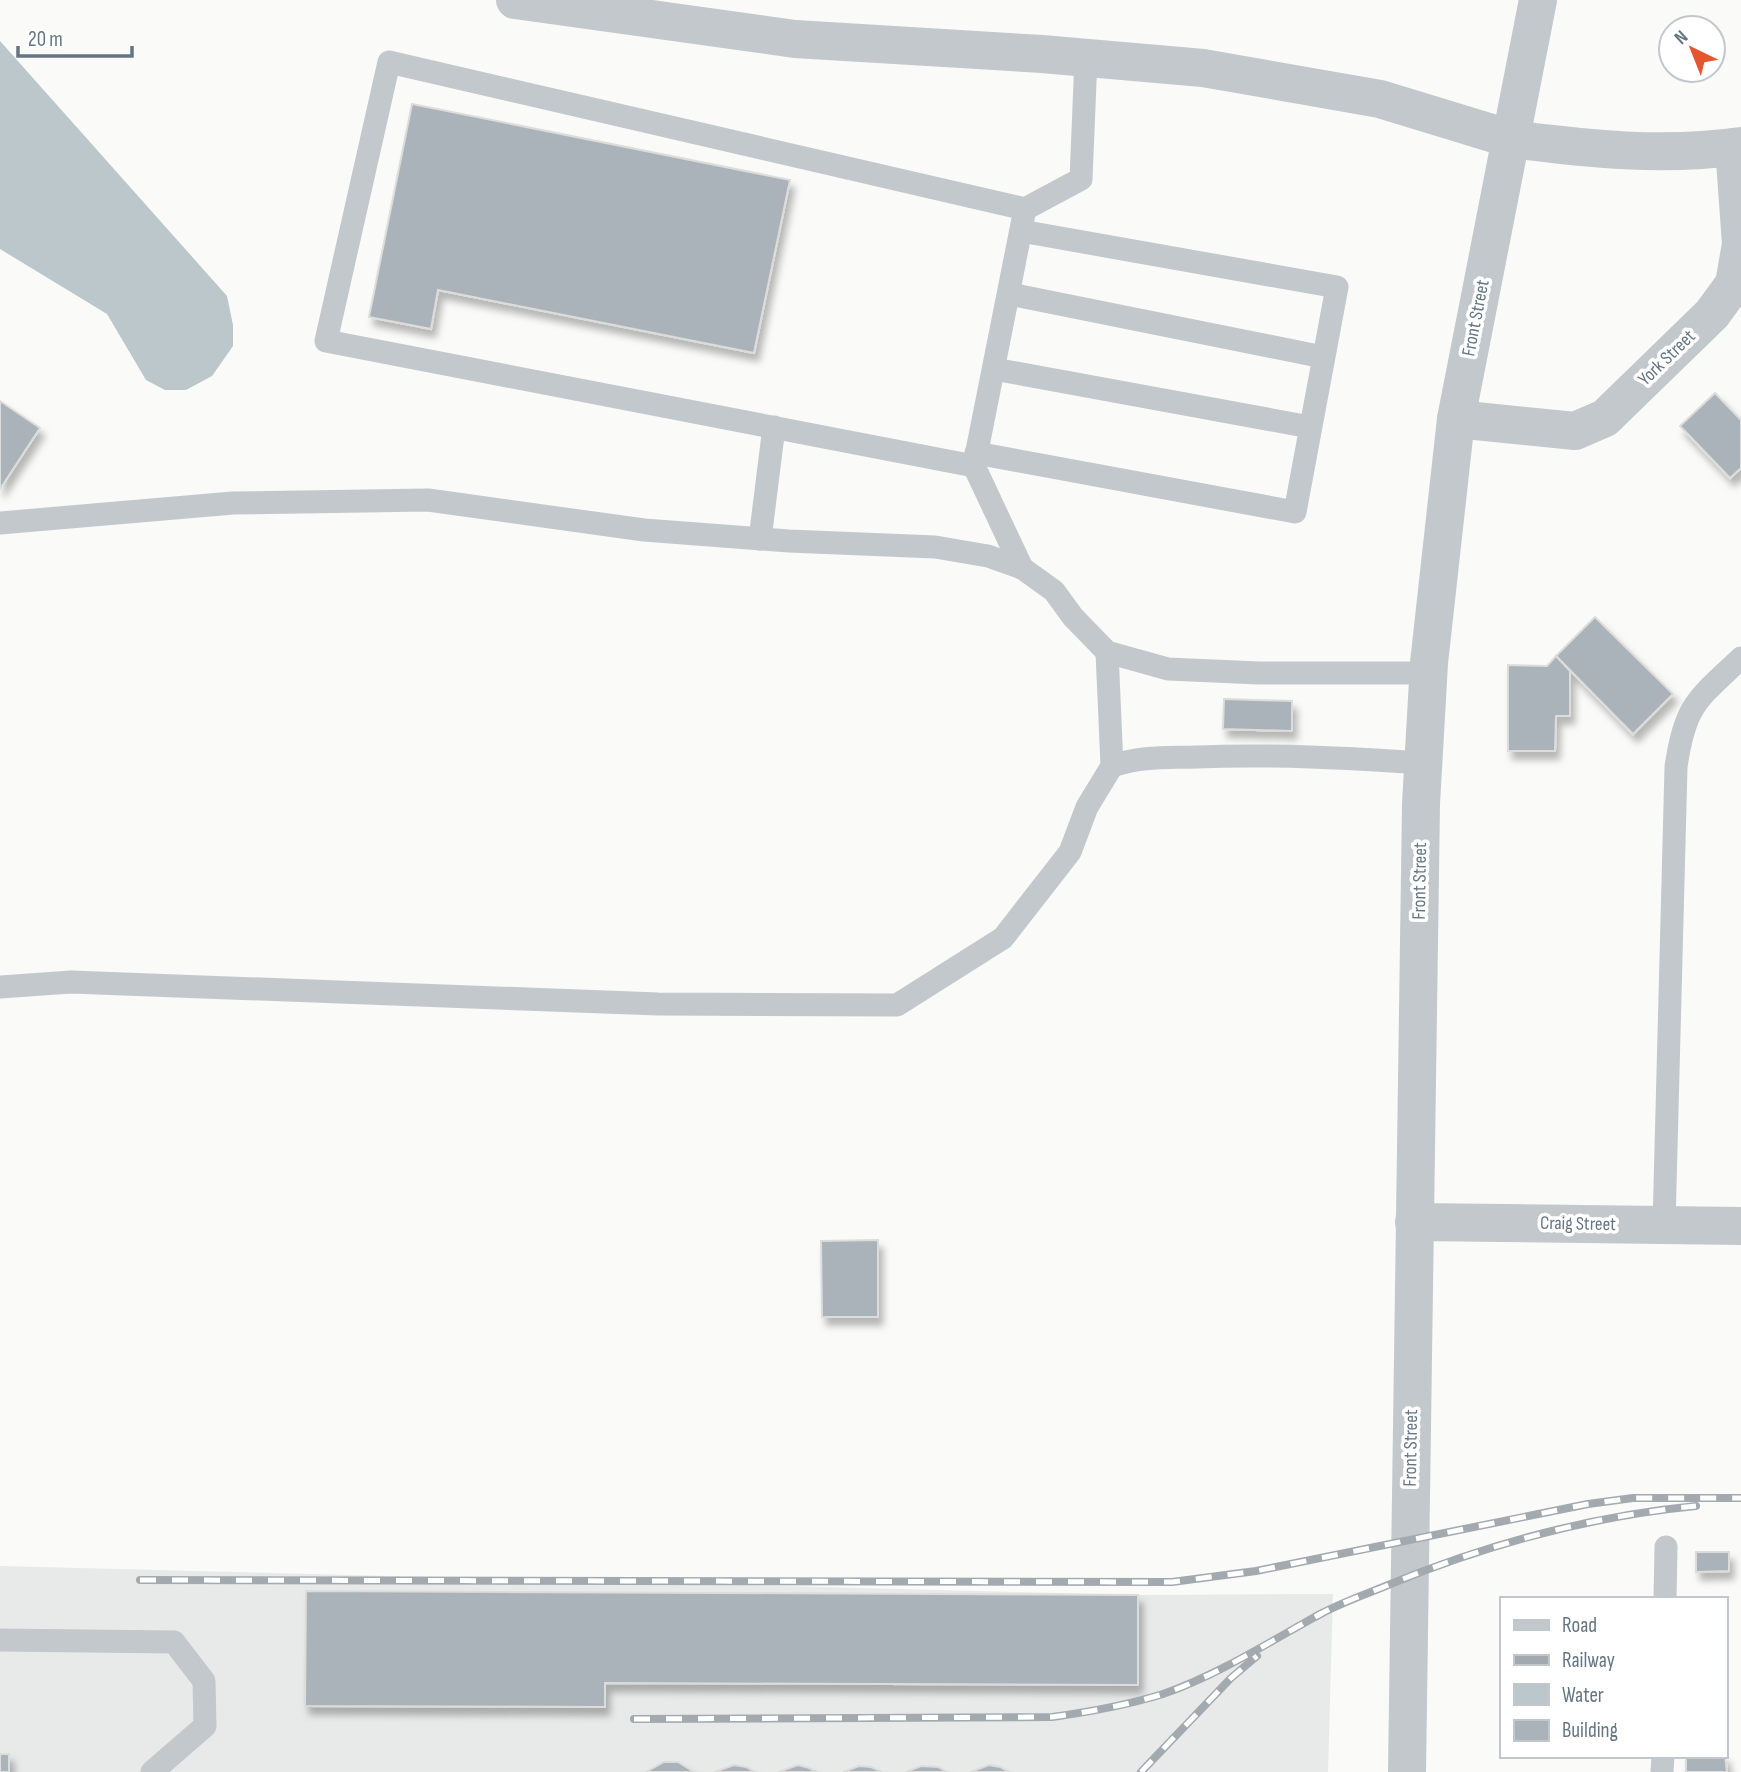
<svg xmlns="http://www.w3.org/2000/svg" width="1741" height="1772" font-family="'Sofia Sans Condensed',sans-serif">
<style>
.built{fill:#e8e9e9}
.water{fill:#bbc7cb}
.building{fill:#aab3b9;stroke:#dcdcda;stroke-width:2;filter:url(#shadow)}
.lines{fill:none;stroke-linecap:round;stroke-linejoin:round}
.service{stroke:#c3c8cc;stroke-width:23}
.minor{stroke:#c3c8cc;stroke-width:38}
.tertiary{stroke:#c3c8cc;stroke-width:38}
.rail-casing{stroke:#a2aab0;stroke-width:8}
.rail{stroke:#fff;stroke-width:5;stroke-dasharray:16;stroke-linecap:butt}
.labels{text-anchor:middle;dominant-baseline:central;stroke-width:7;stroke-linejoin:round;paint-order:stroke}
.street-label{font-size:19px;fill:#657683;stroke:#fff}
</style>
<defs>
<filter id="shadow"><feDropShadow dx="4.5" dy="8" stdDeviation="3.5" flood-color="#0004"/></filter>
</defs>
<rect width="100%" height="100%" fill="#fafaf8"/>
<!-- built -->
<polygon class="built" points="0,1566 1138,1595 1333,1594 1328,1772 0,1772"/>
<!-- water -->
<polygon class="water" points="0,41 227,296 233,325 233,346 212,376 186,390 165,390 146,380 107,314 0,249"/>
<!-- building -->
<g class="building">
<polygon points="412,104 790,180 754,353 438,290 431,329 369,317"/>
<polygon points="1715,393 1741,420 1741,468 1730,478 1680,426"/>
<polygon points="0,401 40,428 0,489"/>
<polygon points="1595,617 1673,694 1633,734 1556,656"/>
<polygon points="1556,656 1570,671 1570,716 1556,716 1555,751 1508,751 1508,665 1547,666"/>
<polygon points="1224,699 1292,701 1292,731 1223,729"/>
<polygon points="878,1240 878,1317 822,1317 821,1241"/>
<polygon points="1696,1552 1729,1552 1729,1571 1696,1572"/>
<polygon points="306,1591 1138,1595 1138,1685 605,1683 605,1707 305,1706"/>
<rect x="0" y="1754" width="9" height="18"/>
<polygon points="1725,1755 1727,1772 1686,1772 1686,1756"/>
<polygon points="664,1762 678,1762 694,1772 646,1772"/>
<polygon points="734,1765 746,1767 755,1772 714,1772"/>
<polygon points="798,1765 809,1768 817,1772 778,1772"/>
<polygon points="989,1765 1000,1767 1009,1772 970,1772"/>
<polygon points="859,1766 871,1767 882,1772 843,1772"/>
<polygon points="921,1766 938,1767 947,1772 906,1772"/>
</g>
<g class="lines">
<!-- service -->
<g class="service">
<polyline points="1025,209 389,62 326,341 974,466 1025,209 1081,179 1086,58"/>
<polyline points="1010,294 1323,357"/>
<polyline points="994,369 1310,427"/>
<polyline points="976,453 1295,512 1337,287 1021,231"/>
<polyline points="974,466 1022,568"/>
<polyline points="0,523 233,503 428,500 644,530 789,541 935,547 988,556 1022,568 1054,591 1073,617 1107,652 1168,669 1259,673 1429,673"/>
<polyline points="760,539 774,427"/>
<path d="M1112,766C1141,756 1167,758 1197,757C1273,754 1348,758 1423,763"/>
<polyline points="0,987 71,982 658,1004 897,1005 1003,938 1070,852 1087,807 1112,766 1107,652"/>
<path d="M1664,1225L1676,767C1685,704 1697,700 1741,658"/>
<polyline points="1665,1599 1666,1547"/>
<polyline points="0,1640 174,1642 204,1681 205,1726 152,1772"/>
<polyline points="1662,1772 1663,1756"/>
</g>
<!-- minor -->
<g class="minor">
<polyline points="515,0 795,39 1042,54 1203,68 1380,99 1511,139"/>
<polyline points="1456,419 1575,431 1605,418 1712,314 1734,284 1741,244 1734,147"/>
<polyline points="1414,1222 1741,1226"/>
</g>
<!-- tertiary -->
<g class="tertiary">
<path d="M1511,139C1588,149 1663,157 1741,146"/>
<polyline points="1407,1772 1421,804 1429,663 1456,419 1538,0"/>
</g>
<defs>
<g id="rail">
<polyline points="140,1580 1172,1582 1256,1571 1588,1504 1633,1498 1741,1498"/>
<path d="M1315,1617C1339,1603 1367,1594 1393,1583C1489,1544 1592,1516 1696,1506"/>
<path d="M634,1719L1052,1717C1089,1712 1127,1705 1163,1694C1218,1675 1271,1641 1322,1613"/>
<polyline points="1141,1772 1231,1678 1257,1656"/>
</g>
</defs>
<!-- rail casing -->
<use href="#rail" class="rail-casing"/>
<!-- rail -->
<use href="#rail" class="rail"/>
</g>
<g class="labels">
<!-- street labels -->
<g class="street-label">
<text transform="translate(1476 318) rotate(-79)">Front Street</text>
<text transform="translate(1667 358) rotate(-44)">York Street</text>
<text transform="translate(1420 881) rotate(-89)">Front Street</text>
<text transform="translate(1578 1224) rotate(1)">Craig Street</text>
<text transform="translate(1411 1448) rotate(-89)">Front Street</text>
</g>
</g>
<!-- legend -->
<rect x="1500" y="1597" width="228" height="161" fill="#ffffff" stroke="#c1c8cd" stroke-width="2"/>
<rect x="1514" y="1620" width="35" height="10" fill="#c3c8cc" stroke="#c1c8cd" stroke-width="2"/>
<text x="1562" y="1632" font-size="21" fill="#657683">Road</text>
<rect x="1514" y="1655" width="35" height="10" fill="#a2aab0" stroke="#c1c8cd" stroke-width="2"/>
<text x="1562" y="1667" font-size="21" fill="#657683">Railway</text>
<rect x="1514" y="1684" width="35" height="21" fill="#bbc7cb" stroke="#c1c8cd" stroke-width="2"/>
<text x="1562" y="1702" font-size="21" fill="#657683">Water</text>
<rect x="1514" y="1720" width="35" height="21" fill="#aab3b9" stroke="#c1c8cd" stroke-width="2"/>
<text x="1562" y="1737" font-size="21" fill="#657683">Building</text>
<!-- north arrow -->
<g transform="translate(1692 49) rotate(317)"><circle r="33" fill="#ffffff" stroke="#c1c8cd" stroke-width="2"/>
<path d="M0-5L12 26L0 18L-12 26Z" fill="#e4572e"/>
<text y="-10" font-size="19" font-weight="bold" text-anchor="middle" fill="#657683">N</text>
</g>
<!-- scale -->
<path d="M18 46v10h114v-10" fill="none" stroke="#657683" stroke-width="3.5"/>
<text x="28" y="46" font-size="21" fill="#657683" stroke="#ffffff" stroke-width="5" paint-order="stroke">20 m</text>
</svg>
